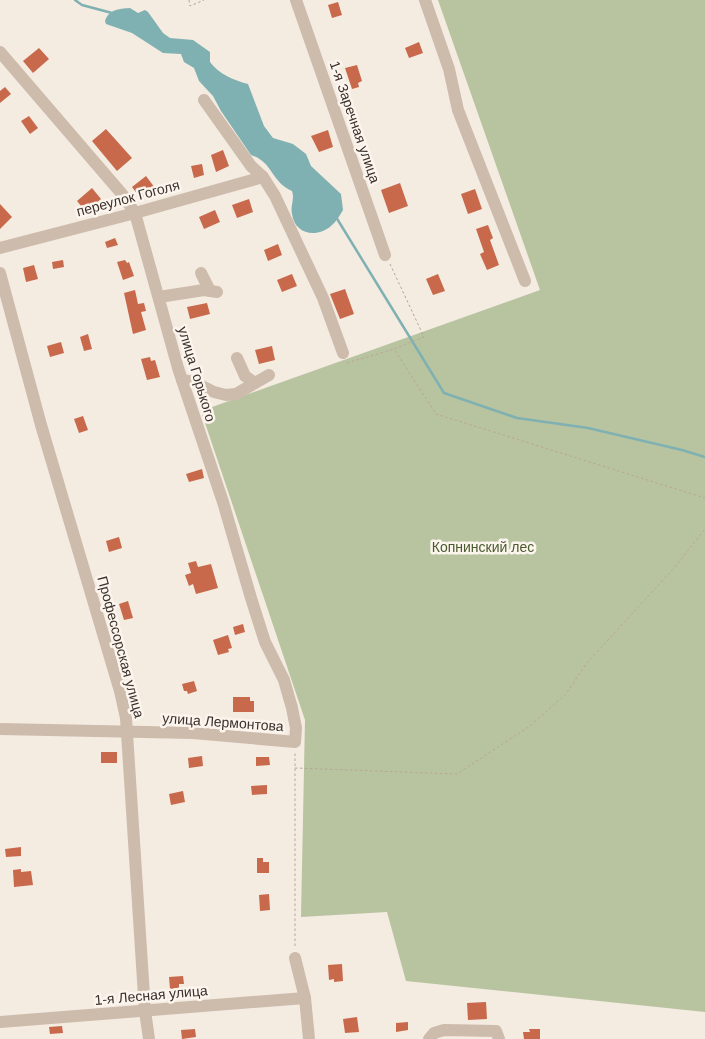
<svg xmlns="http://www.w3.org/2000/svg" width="705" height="1039" font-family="Arial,sans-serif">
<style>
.green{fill:#b8c4a0}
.water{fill:#7fb0b2}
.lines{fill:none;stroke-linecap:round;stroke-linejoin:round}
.stream{stroke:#7fb0b2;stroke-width:2.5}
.building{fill:#c8694b}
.path{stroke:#b9a596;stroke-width:1;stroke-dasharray:2.5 2.5;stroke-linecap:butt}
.minor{stroke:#cdbbac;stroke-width:12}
.labels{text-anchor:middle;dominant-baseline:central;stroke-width:5;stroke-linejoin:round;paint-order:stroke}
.street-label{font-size:14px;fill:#3b302b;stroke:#fbf5ee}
.park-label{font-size:14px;fill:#4a5a2e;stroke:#fbf5ee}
</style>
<rect width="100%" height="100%" fill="#f4ebe1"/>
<!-- green -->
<polygon class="green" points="438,0 705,0 705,1012 406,981 387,912 301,917 305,720 201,411 540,290"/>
<!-- water -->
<path class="water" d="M130,8L138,13L145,10L148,12L163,33L170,38L193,40L210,52V62C219,74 233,80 248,84L264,126L273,138L293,144L306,154L311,166L341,194L343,210C340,215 336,222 331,226C317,238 295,235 292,214C290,206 295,199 292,191C271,182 273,162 251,155L221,111L213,96L199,81L194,68L184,62L181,54L163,53L132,33L106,24L105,21C109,9 119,9 130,8Z"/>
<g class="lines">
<!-- stream -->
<g class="stream">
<polyline points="75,0 82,5 112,13"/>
<polyline points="336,217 444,393 517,418 588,428 682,450 705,457"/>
</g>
</g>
<!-- building -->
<g class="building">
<polygon points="338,2 342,15 332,18 328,5"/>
<polygon points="419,42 423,53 409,58 405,48"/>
<polygon points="39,48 49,59 33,73 23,61"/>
<polygon points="357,65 362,81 358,83 359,87 352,89 345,68"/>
<polygon points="5,87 11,94 0,103 0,91"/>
<polygon points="29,116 38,128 30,134 21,121"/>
<polygon points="106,129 132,158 117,171 92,141"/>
<polygon points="328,130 333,147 319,152 311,136"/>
<polygon points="223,150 229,166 216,172 211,155"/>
<polygon points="202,164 204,175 194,178 191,166"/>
<polygon points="146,176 155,188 141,199 132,187"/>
<polygon points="400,183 408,206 389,213 381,190"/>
<polygon points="92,188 101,199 86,212 77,201"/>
<polygon points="475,189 482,209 468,214 461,194"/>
<polygon points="249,199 253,212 237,218 232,205"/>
<polygon points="0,204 12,217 0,229"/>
<polygon points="215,210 220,222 204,229 199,217"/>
<polygon points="488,225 493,238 490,240 499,265 487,270 480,254 484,252 476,229"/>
<polygon points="115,238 118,245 107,248 105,242"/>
<polygon points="278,244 282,255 268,261 264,250"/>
<polygon points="63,260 64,267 53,269 52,262"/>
<polygon points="125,260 127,263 129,262 134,276 123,280 117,262"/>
<polygon points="34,265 38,279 26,282 23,268"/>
<polygon points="292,274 297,286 282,292 277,280"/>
<polygon points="438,274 445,291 433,295 426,279"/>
<polygon points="345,289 354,314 340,319 330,294"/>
<polygon points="135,290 138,304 144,303 146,311 141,312 146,330 133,334 124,293"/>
<polygon points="207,303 210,314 190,319 187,307"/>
<polygon points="88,334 92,349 84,351 80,337"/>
<polygon points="61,342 64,353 50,357 47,346"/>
<polygon points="272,346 275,360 259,364 255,350"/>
<polygon points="150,357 151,361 155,360 160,377 147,380 141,359"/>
<polygon points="83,416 88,430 79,433 74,419"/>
<polygon points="202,469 204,478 189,482 186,474"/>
<polygon points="119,537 122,548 109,552 106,541"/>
<polygon points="196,561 198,567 211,564 218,588 196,594 193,584 189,586 185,575 191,573 188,563"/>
<polygon points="128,601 133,618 124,620 119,604"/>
<polygon points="243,624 245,632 235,635 233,627"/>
<polygon points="228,635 232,648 228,649 229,652 218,655 213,640"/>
<polygon points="194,681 197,691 188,694 187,691 184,691 182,684"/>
<polygon points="233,697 250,697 250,701 254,701 254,712 233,712"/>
<rect x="101" y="752" width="16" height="11"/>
<polygon points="202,756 203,766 189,768 188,758"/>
<polygon points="256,757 269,757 270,765 256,766"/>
<polygon points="267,785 267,794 252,795 251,786"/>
<polygon points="183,791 185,802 171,805 169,794"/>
<polygon points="21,847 21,856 6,857 5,849"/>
<polygon points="257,858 263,858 263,862 269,862 269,873 257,873"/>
<polygon points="21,869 21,872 31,871 33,885 14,887 13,870"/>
<polygon points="269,894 270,910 260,911 259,895"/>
<polygon points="342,964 343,981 334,982 334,979 329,980 328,965"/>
<polygon points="183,976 184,984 179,984 179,988 170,989 169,977"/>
<polygon points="486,1002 487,1019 468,1020 467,1003"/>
<polygon points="357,1017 359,1032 345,1033 343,1019"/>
<polygon points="408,1022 408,1030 396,1032 396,1023"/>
<polygon points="62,1026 63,1033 50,1034 49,1027"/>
<polygon points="195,1029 196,1037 182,1039 181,1030"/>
<polygon points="529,1029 540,1029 540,1039 524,1039 523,1032 530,1032"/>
</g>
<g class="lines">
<!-- path -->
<g class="path">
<polyline points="189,0 190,6 204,0"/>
<polyline points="390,264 424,337 394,349 436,414 705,498"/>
<polyline points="347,363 394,349"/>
<polyline points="295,768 457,774 530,726 566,694 586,664 674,568 705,529"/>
<polyline points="295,946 295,753"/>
</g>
<!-- minor -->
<g class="minor">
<polyline points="296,0 385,255"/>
<polyline points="425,0 449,69 458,110 525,281"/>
<polyline points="0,52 122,194 135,213 178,368 223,502 251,598 265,642 284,680 292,708 296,728 295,742 193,733 0,729"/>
<polyline points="204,100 251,166 263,177 275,196 323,298 343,353"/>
<polyline points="0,248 135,213 263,177"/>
<polyline points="0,273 41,425 120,691 126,718 145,1011 149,1039"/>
<polyline points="201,273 210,291"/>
<polyline points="159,297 204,290 217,292"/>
<polyline points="237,358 245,376 255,383"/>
<polyline points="182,380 194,382 214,392 226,395 236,394 269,375"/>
<polyline points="295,958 305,998 309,1039"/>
<polyline points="0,1022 305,998"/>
<polyline points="429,1039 434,1033 444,1030 496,1031 499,1039"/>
</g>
</g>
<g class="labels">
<!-- street labels -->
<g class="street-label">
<text transform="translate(355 122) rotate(71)">1-я Заречная улица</text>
<text transform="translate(128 198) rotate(-15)">переулок Гоголя</text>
<text transform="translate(197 374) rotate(73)">улица Горького</text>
<text transform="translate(121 647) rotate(75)">Профессорская улица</text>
<text transform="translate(223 722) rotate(4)">улица Лермонтова</text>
<text transform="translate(151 995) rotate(-5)">1-я Лесная улица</text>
</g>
<!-- park labels -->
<g class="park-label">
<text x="483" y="547">Копнинский лес</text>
</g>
</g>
</svg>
